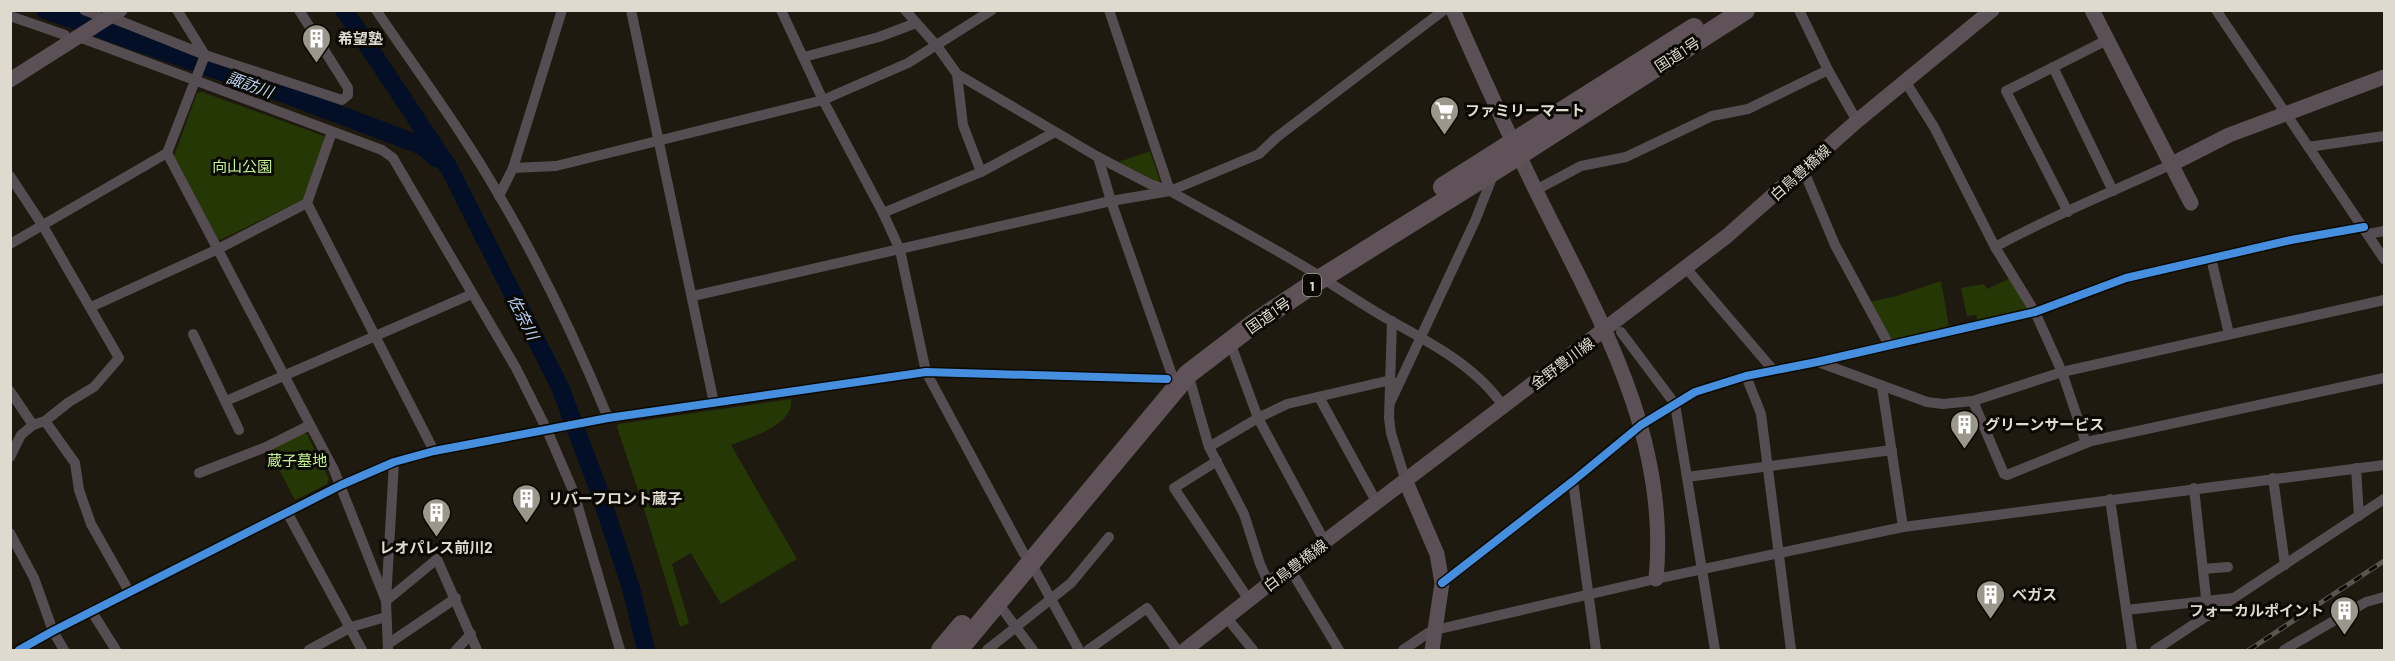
<svg xmlns="http://www.w3.org/2000/svg" width="2395" height="661" font-family="Barlow,'Noto Sans JP',sans-serif">
<style>
.green{fill:#243705}
.lines{fill:none;stroke-linecap:round;stroke-linejoin:round}
.river{stroke:#030f27;stroke-width:18}
.street{stroke:#554d51;stroke-width:10}
.secondary{stroke:#5a5055;stroke-width:15}
.highway{stroke:#5f5258;stroke-width:20}
.rail-casing{stroke:#5a5551;stroke-width:5}
.rail{stroke:#0a0802;stroke-width:3;stroke-dasharray:9;stroke-linecap:butt}
.cycleway-casing{stroke:#0a0802;stroke-width:11}
.cycleway{stroke:#468fdf;stroke-width:8}
.labels{text-anchor:middle;dominant-baseline:central;stroke-width:6;stroke-linejoin:round;paint-order:stroke}
.shield{fill:#0a0802;stroke:#9e9b91;stroke-width:1.5}
.shield-label{font-size:14px;font-weight:bold;fill:#dedace}
.poi-label{font-size:15px;font-weight:bold;fill:#dedace;stroke:#0a0802;text-anchor:start}
.street-label{font-size:15px;fill:#dedace;stroke:#0a0802}
.park-label{font-size:15px;fill:#c4f491;stroke:#0a0802}
.water-label{font-size:16px;font-style:italic;fill:#b9d2f4;stroke:#0a0802}
</style>
<rect width="100%" height="100%" fill="#1e1a0f"/>
<!-- green -->
<g class="green">
<polygon points="202,92 324,136 326,140 304,199 220,240 218,239 174,156 197,93"/>
<polygon points="1150,151 1160,181 1159,183 1119,162"/>
<polygon points="2012,277 2028,307 2027,310 1978,321 1976,315 1967,316 1961,288 1984,284 1987,289"/>
<polygon points="1941,281 1949,327 1892,340 1869,302 1893,297"/>
<path d="M791,399C795,425 749,438 731,445L797,559L721,604L691,553L672,564L689,623L680,627L641,499L617,427L618,424Z"/>
<polygon points="303,433 307,434 329,479 327,484 295,500 269,450"/>
</g>
<g class="lines">
<!-- river -->
<g class="river">
<polyline points="45,10 274,90 420,145 438,159"/>
<polyline points="344,10 449,168 560,387 598,488 631,588 646,650"/>
</g>
<!-- street -->
<g class="street">
<polyline points="84,10 97,15"/>
<path d="M376,10C418,72 463,132 500,197C541,267 577,342 608,418"/>
<polyline points="631,10 714,403"/>
<polyline points="781,10 823,100 883,213 900,250 926,372 1024,554"/>
<path d="M905,10L937,46L957,74L1098,157L1150,184L1170,191C1218,218 1267,244 1313,272C1339,289 1365,306 1391,321C1431,343 1477,367 1503,406"/>
<polyline points="1109,10 1170,191"/>
<polyline points="1799,10 1828,70 1857,121"/>
<polyline points="2216,10 2384,259"/>
<polyline points="10,16 65,35"/>
<polyline points="110,17 205,55 342,100 348,95 348,88 299,10"/>
<polyline points="79,37 382,150 393,158 516,368 547,430 574,493 620,650"/>
<polyline points="804,57 879,37 916,23"/>
<polyline points="2053,67 2113,191"/>
<polyline points="957,74 963,125 981,172"/>
<polyline points="1905,81 1934,127 1995,247 2035,312 2062,372 2086,443"/>
<polyline points="2308,147 2384,136"/>
<polyline points="167,153 334,470 386,601"/>
<polyline points="1098,157 1111,201 1172,375"/>
<polyline points="513,168 556,166 823,100 908,63 992,10"/>
<polyline points="1803,169 1835,245 1889,345"/>
<polyline points="10,176 43,226 119,358 94,387 69,402 45,421 33,425 21,435 10,457"/>
<polyline points="1536,190 1581,166 1626,157 1712,116 1748,109 1828,70"/>
<polyline points="499,196 513,168 562,10"/>
<polyline points="307,203 434,451"/>
<polyline points="2068,212 2006,91 2107,40"/>
<polyline points="883,213 981,172 1055,132"/>
<polyline points="2368,234 2384,231"/>
<polyline points="10,244 167,153 205,55 177,10"/>
<path d="M1995,247C2051,216 2112,192 2170,165"/>
<polyline points="2211,258 2229,334"/>
<polyline points="1686,268 1774,371"/>
<polyline points="693,296 1111,201 1170,191 1259,154 1277,137 1444,10"/>
<polyline points="91,307 218,249 307,203 332,132"/>
<polyline points="1392,321 1389,418 1391,433 1406,482"/>
<polyline points="1621,332 1675,404 1715,650"/>
<polyline points="193,334 239,430"/>
<polyline points="1230,342 1258,418 1325,542"/>
<polyline points="1818,362 1927,402 1943,404 1973,401 2062,372 2384,300"/>
<polyline points="1188,374 1209,447 1244,514 1260,564 1269,584"/>
<polyline points="1746,376 1761,414 1791,650"/>
<polyline points="1882,387 1903,527"/>
<polyline points="10,391 33,425"/>
<polyline points="1319,397 1377,503"/>
<polyline points="226,401 472,294"/>
<polyline points="1973,401 2004,474 2007,475 2091,441 2384,378"/>
<polyline points="1390,403 1475,221 1494,173"/>
<polyline points="45,421 75,463 79,490 91,524 130,593"/>
<polyline points="1209,447 1258,418 1287,404 1391,380"/>
<polyline points="1217,461 1174,488 1249,600"/>
<polyline points="2356,468 2359,516"/>
<polyline points="199,473 266,447 310,425"/>
<polyline points="1687,477 1892,450"/>
<polyline points="2273,478 2285,565"/>
<polyline points="1573,481 1596,650"/>
<polyline points="2194,488 2208,616"/>
<polyline points="2110,499 2132,650"/>
<polyline points="288,514 362,650"/>
<polyline points="10,533 34,578 53,631 64,650"/>
<polyline points="1031,563 1079,650"/>
<polyline points="1290,569 1339,650"/>
<polyline points="2203,569 2228,567"/>
<polyline points="1442,583 1573,481 1641,425 1695,392 1746,376 1817,362 2035,312 2126,278 2291,240 2364,227"/>
<polyline points="386,601 437,559 477,650"/>
<polyline points="998,603 1033,650"/>
<polyline points="2126,610 2233,598"/>
<polyline points="92,612 116,650"/>
<polyline points="1227,618 1253,650"/>
<polyline points="388,644 456,598"/>
<polyline points="19,650 53,631 341,485 394,462 434,451 608,418 926,372 1167,379"/>
<polyline points="309,650 351,627 386,617"/>
<polyline points="388,650 386,601 394,462"/>
<polyline points="456,650 471,634"/>
<polyline points="987,650 1071,583 1109,537"/>
<polyline points="1088,650 1147,608 1177,650"/>
<polyline points="1403,650 1428,633 1435,630 1656,579 1903,527 2384,465"/>
<polyline points="2155,650 2384,499"/>
<polyline points="2284,650 2366,602 2384,597"/>
</g>
<!-- secondary -->
<g class="secondary">
<path d="M1453,10C1480,71 1508,133 1537,193C1598,316 1670,436 1656,579"/>
<polyline points="2092,10 2191,203"/>
<polyline points="10,80 120,10"/>
<polyline points="2170,165 2229,135 2384,77"/>
<polyline points="1406,482 1437,554 1442,583 1432,650"/>
<polyline points="1185,650 1269,584 1727,236 1857,121 1992,10"/>
</g>
<!-- highway -->
<g class="highway">
<polyline points="1443,187 1694,28"/>
<polyline points="941,650 962,625"/>
<polyline points="958,650 1188,374 1256,322 1322,278 1519,155 1745,10"/>
</g>
<defs>
<polyline id="rail" points="2249,650 2384,561"/>
</defs>
<!-- rail casing -->
<use href="#rail" class="rail-casing"/>
<!-- rail -->
<use href="#rail" class="rail"/>
<defs>
<g id="cycleway">
<polyline points="1442,583 1573,481 1641,425 1695,392 1746,376 1817,362 2035,312 2126,278 2291,240 2364,227"/>
<polyline points="19,650 53,631 341,485 394,462 434,451 608,418 926,372 1167,379"/>
</g>
</defs>
<!-- cycleway casing -->
<use href="#cycleway" class="cycleway-casing"/>
<!-- cycleway -->
<use href="#cycleway" class="cycleway"/>
</g>
<!-- icons -->
<defs>
<symbol id="building-pin" viewBox="-11 -11 22 30"><path d="M0 17L-7.5 6A9.5 9.5 0 1 1 7.5 6Z" fill="#9b978b" stroke="#0a0802"/><path d="M-4-6H4V6H1V3H-1V6H-4ZM-2.5-4.3h1.7v1.8h-1.7ZM.8-4.3h1.7v1.8H.8ZM-2.5-1h1.7V.8h-1.7ZM.8-1h1.7V.8H.8Z" fill="#fff"/></symbol>
<symbol id="supermarket-pin" viewBox="-11 -11 22 30"><path d="M0 17L-7.5 6A9.5 9.5 0 1 1 7.5 6Z" fill="#9b978b" stroke="#0a0802"/><path d="M-6-5.5h2.5l.6 2H6L4.5 2H-2.5L-4.4-4H-6ZM-1.5 3.2a1.3 1.3 0 1 0 .1 0ZM3 3.2a1.3 1.3 0 1 0 .1 0Z" fill="#fff"/></symbol>
</defs>
<g fill-rule="evenodd">
<use href="#building-pin" x="300" y="22" width="33" height="45"/>
<use href="#supermarket-pin" x="1428" y="94" width="33" height="45"/>
<use href="#building-pin" x="1948" y="408" width="33" height="45"/>
<use href="#building-pin" x="510" y="482" width="33" height="45"/>
<use href="#building-pin" x="420" y="496" width="33" height="45"/>
<use href="#building-pin" x="1974" y="578" width="33" height="45"/>
<use href="#building-pin" x="2328" y="594" width="33" height="45"/>
</g>
<g class="labels">
<!-- shield labels -->
<rect class="shield" x="1303" y="274" width="18" height="22" rx="4.5"/>
<g class="shield-label">
<text x="1312" y="285">1</text>
</g>
<!-- poi labels -->
<g class="poi-label">
<text x="338" y="38">希望塾</text>
<text x="1465" y="110">ファミリーマート</text>
<text x="1985" y="424">グリーンサービス</text>
<text x="548" y="498">リバーフロント蔵子</text>
<text x="436" y="547" text-anchor="middle">レオパレス前川2</text>
<text x="2012" y="594">ベガス</text>
<text x="2324" y="610" text-anchor="end">フォーカルポイント</text>
</g>
<!-- street labels -->
<g class="street-label">
<text transform="translate(1677 54) rotate(-33)">国道1号</text>
<text transform="translate(1800 172) rotate(-42)">白鳥豊橋線</text>
<text transform="translate(1268 315) rotate(-35)">国道1号</text>
<text transform="translate(1562 363) rotate(-37)">金野豊川線</text>
<text transform="translate(1295 565) rotate(-37)">白鳥豊橋線</text>
</g>
<!-- park labels -->
<g class="park-label">
<text x="242" y="166">向山公園</text>
<text x="297" y="460">蔵子墓地</text>
</g>
<!-- water labels -->
<g class="water-label">
<text transform="translate(250 84) rotate(20)">諏訪川</text>
<text transform="translate(524 317) rotate(63)">佐奈川</text>
</g>
</g>
<!-- border -->
<rect width="2395" height="661" fill="none" stroke="#dedace" stroke-width="24"/>
</svg>
